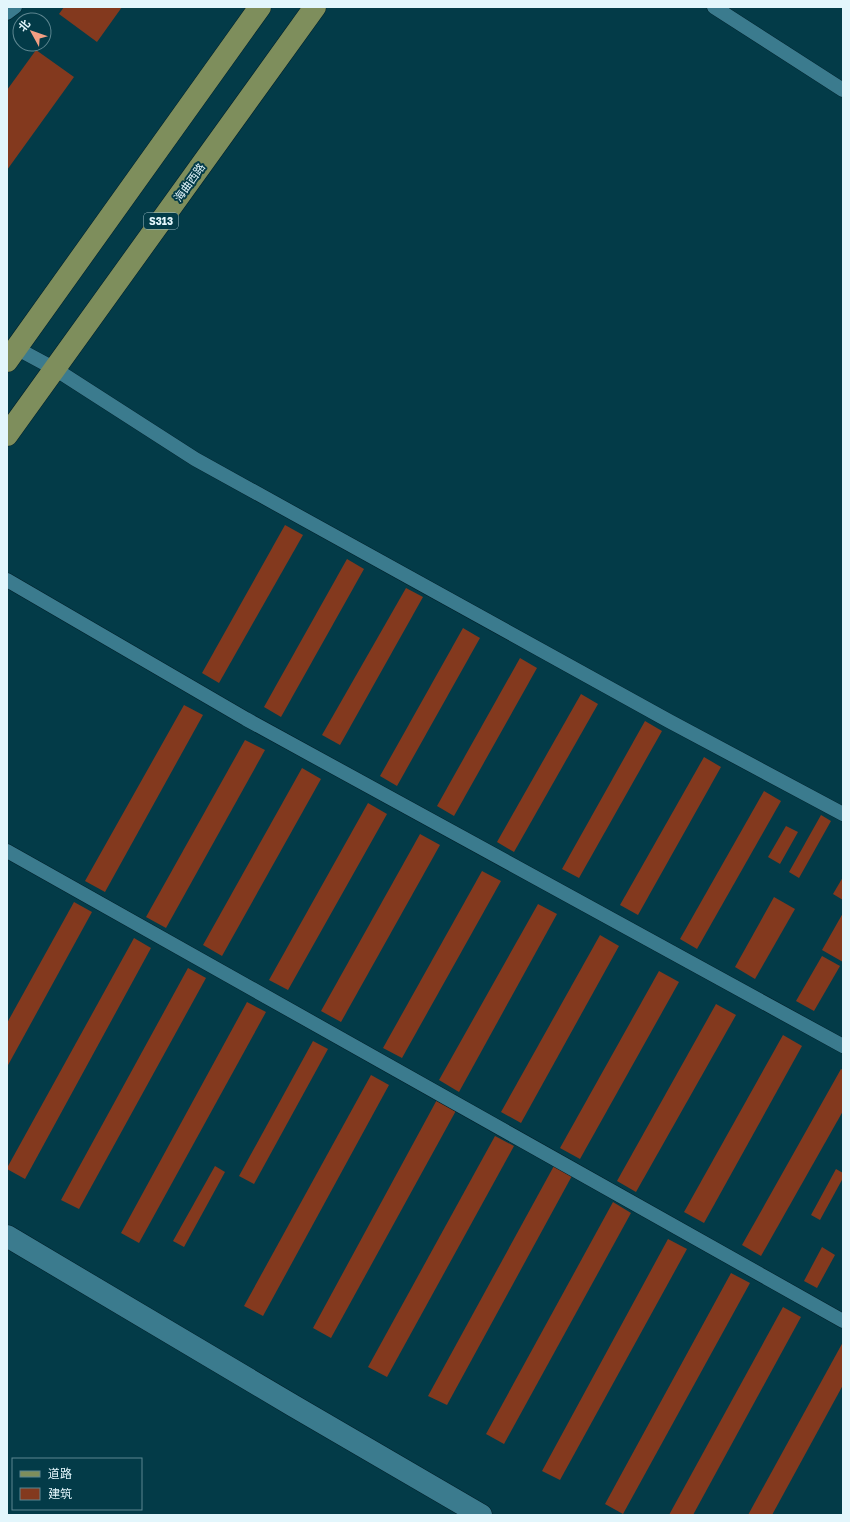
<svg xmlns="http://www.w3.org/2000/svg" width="850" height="1522" font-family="'Golos Text','Noto Sans SC',sans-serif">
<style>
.building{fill:#83391e}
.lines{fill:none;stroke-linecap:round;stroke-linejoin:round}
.service-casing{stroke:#00202a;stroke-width:15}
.minor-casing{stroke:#00202a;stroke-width:23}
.primary-casing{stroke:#00202a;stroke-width:23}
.service{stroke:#3b7b8e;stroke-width:14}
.minor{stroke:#3b7b8e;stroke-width:22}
.primary{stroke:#7e8e5c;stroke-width:22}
.labels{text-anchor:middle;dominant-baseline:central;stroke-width:4;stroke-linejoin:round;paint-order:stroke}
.shield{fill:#033b48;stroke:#a0bec6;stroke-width:1}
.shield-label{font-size:10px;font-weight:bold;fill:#e3f6fc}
.street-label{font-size:11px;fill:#e3f6fc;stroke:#033b48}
</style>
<rect width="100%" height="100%" fill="#033b48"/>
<!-- building -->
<g class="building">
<polygon points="64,7 122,7 97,42 59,14"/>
<polygon points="36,50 74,77 7,170 7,90"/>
<polygon points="285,525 303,535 219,683 202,673"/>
<polygon points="347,559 364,569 281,717 264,707"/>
<polygon points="406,588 423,597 340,745 322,735"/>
<polygon points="463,628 480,638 397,786 380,776"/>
<polygon points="520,658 537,668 454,816 437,806"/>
<polygon points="581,694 598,704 514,852 497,842"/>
<polygon points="184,705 203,715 105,892 85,881"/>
<polygon points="645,721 662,731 579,878 562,869"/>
<polygon points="245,740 265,750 166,928 146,917"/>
<polygon points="704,757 721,767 638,915 620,905"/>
<polygon points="302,768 321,779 222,956 203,945"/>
<polygon points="764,791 781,801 697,949 680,939"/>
<polygon points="368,803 387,814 288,990 269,980"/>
<polygon points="821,815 831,821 799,878 789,872"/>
<polygon points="786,826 798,832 780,864 768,857"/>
<polygon points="420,834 440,845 341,1022 321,1011"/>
<polygon points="482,871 501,881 402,1058 383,1048"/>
<polygon points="843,877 843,900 833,894"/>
<polygon points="774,897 795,909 755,979 735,967"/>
<polygon points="74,902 92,912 7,1067 7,1023"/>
<polygon points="538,904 557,914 459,1092 439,1080"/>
<polygon points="843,913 843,962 822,950"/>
<polygon points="600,935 619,946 521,1123 501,1112"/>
<polygon points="134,938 151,948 25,1179 7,1169 7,1168"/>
<polygon points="822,956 840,966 814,1011 796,1001"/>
<polygon points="188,968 206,978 79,1209 61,1200"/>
<polygon points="659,971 679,982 580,1159 560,1148"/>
<polygon points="247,1002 266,1012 139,1243 121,1233"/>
<polygon points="716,1004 736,1015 636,1192 617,1181"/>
<polygon points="783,1035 802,1046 704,1223 684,1212"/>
<polygon points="313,1041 328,1049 254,1184 239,1176"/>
<polygon points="841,1069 843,1070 843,1111 761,1256 742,1245"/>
<polygon points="371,1075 389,1085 263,1316 244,1306"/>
<polygon points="439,1096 458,1107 331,1338 313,1328"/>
<polygon points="495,1136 514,1146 387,1377 368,1367"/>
<polygon points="555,1164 573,1174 447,1405 428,1396"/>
<polygon points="215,1166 225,1172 184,1247 173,1241"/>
<polygon points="836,1169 843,1173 843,1178 820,1220 811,1215"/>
<polygon points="613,1202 631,1213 504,1444 486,1434"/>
<polygon points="668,1239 687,1249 560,1480 542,1471"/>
<polygon points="822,1247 835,1255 817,1288 804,1281"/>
<polygon points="731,1273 750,1283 623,1514 605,1504"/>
<polygon points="783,1307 801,1317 693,1515 669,1515"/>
<polygon points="843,1342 843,1385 772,1515 748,1515"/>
</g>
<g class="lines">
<defs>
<g id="service">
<polyline points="714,7 843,90"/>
<polyline points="7,13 15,7"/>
<polyline points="16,348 55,369 195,459 669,721 843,814"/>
<polyline points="7,580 246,719 843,1046"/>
<polyline points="7,851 843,1321"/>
</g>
<polyline id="minor" points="7,1236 292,1405 481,1515"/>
<g id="primary">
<polyline points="7,361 260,7"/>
<polyline points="7,435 315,7"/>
</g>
</defs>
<!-- service casing -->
<use href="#service" class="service-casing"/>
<!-- minor casing -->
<use href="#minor" class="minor-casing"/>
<!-- primary casing -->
<use href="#primary" class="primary-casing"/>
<!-- service -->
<use href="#service" class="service"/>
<!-- minor -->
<use href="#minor" class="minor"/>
<!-- primary -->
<use href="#primary" class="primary"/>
</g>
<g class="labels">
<!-- shield labels -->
<rect class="shield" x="144" y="213" width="34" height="16" rx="3"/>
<g class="shield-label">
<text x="161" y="221">S313</text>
</g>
<!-- street labels -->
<g class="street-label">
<text transform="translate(189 182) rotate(-54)">海曲西路</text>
</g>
</g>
<!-- border -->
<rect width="850" height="1522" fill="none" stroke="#e3f6fc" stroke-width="16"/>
<!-- legend -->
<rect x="12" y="1458" width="130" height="52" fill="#033b48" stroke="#5d8690"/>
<rect x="20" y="1471" width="20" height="6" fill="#7e8e5c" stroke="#5d8690"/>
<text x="48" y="1478" font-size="12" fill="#e3f6fc">道路</text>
<rect x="20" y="1488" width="20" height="12" fill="#83391e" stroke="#5d8690"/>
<text x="48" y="1498" font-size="12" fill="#e3f6fc">建筑</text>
<!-- north arrow -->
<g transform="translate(32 32) rotate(310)"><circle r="19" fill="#033b48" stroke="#5d8690"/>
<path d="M0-3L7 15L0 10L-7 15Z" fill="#f39f83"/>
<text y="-6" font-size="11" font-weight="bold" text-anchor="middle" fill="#e3f6fc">北</text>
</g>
</svg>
